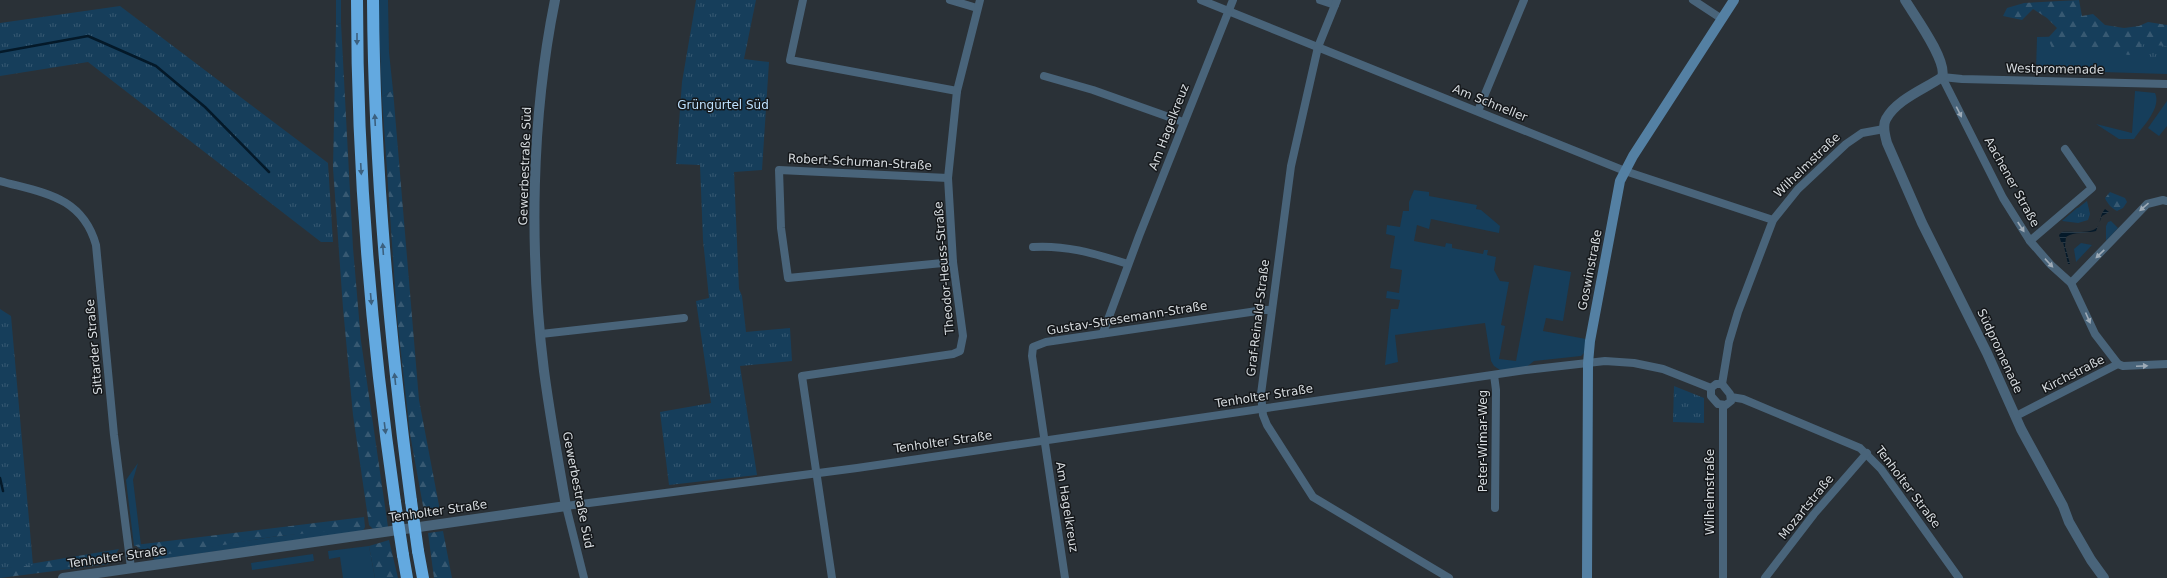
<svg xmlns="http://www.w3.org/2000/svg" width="2167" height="578" font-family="'DejaVu Sans',sans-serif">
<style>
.grass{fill:#163e5b}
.forest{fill:url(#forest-firs)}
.park{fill:url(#park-tufts)}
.water{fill:url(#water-rules)}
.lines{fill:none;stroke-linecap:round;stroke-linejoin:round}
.stream{stroke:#041929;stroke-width:2.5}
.minor{stroke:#49647a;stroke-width:8}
.tertiary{stroke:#49647a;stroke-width:10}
.secondary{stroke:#5480a3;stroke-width:10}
.motorway{stroke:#63a9e0;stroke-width:12}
.motorway-bridge{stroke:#63a9e0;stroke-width:12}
.oneway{fill:#3c607e}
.oneway2{fill:#9eabb7}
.labels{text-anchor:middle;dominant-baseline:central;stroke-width:3;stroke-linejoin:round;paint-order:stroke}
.street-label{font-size:12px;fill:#d6dbdf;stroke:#15181b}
.park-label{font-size:12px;fill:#bde0fd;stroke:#15181b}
</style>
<defs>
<pattern id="forest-firs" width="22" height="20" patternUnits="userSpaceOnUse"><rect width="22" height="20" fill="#163e5b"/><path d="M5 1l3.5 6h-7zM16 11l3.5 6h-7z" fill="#375972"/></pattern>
<pattern id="park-tufts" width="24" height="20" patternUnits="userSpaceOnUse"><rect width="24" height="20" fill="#163e5b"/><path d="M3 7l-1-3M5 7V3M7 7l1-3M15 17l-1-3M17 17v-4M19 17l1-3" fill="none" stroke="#375972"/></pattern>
<pattern id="water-rules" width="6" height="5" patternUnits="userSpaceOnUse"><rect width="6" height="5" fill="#041929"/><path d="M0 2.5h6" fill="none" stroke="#283a48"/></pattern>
</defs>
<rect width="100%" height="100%" fill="#2a3137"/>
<!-- grass -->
<g class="grass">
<polygon points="336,0 341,0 341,23 336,25"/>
<polygon points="378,0 388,0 389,52 393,90 382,97"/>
<polygon points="2077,36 2167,42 2167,74 2036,70 2037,37"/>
<path d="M2135,91L2155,93C2162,108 2142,127 2134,139H2119L2096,124L2132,133Z"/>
<polygon points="2167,101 2167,126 2159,136 2148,128"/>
<polygon points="1414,190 1429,192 1429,196 1477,205 1476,209 1481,210 1500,226 1499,233 1431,219 1429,229 1417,225 1414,241 1445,247 1446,243 1452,244 1452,248 1483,254 1484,250 1488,250 1487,255 1496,257 1494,270 1500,281 1509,282 1501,325 1505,326 1499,359 1516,361 1534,265 1571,272 1563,321 1546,318 1543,331 1586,339 1584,353 1581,356 1534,361 1524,369 1500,370 1494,366 1491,361 1485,323 1395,335 1398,362 1385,365 1391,309 1398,309 1400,300 1386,298 1387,291 1399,293 1402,270 1390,268 1395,236 1386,234 1387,225 1400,227 1403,211 1409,211 1409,202"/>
<polygon points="2078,208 2078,223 2062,221 2077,208"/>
<polygon points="2111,221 2118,228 2106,241 2106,226 2108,222"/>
<polygon points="2081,243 2092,245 2076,262 2074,249"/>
<polygon points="138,463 133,480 141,545 134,546 126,480"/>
<polygon points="360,526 365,527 363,531 154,560 153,557 157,555 271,537"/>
<polygon points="369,546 375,578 343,578 340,557 329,559 328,551"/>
<polygon points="313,554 314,561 252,570 251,563"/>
</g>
<!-- forest -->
<g class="forest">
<polygon points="2079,0 2082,16 2093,14 2105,25 2124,28 2139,26 2148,22 2167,25 2167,53 2161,50 2128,55 2109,49 2052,48 2048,38 2057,28 2047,18 2033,9 2022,20 2003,16 2007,8 2024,3"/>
<polygon points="341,23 353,248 361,341 388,527 374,530 369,525 353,415 343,308 333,168 336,25"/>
<polygon points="393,90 419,400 441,516 425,517 410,434 397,317 382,97"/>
<path d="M2110,192L2125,198L2127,202L2123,208L2117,211C2112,209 2107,203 2105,198Z"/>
<polygon points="364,517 365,527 271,537 151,557 135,545"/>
<polygon points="443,531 452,578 434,578 428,533"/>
<polygon points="389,540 398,578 375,578 369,546"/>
<polygon points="119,549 109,564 0,578 0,569"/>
</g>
<!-- park -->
<g class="park">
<polygon points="696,0 756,0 744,59 769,62 762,170 734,172 739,289 742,296 746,332 790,328 792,361 740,366 757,475 669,485 660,412 711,403 696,301 709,298 703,240 700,165 676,164 682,82"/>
<polygon points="120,6 328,163 333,242 321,242 88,62 0,76 0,23"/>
<polygon points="2141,44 2167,46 2163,63 2144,62"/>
<polygon points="2087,201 2090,214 2088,220 2078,223 2078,208"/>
<polygon points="0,309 11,316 33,565 0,569"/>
<polygon points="1674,386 1704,398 1704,423 1673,422"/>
</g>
<!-- water -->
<path class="water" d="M2105,209L2109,212L2102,216L2096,231C2087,234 2074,231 2066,237L2065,246L2070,264H2068L2063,242H2061L2059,235L2062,232C2070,231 2093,235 2098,226C2101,220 2100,215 2105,209Z"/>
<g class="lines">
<!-- stream -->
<g class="stream">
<polyline points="0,52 88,36 156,66 205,107 269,172"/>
<polyline points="0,478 3,491"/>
</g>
<!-- minor -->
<g class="minor">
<polyline points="803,0 790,60 957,91"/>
<polyline points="950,0 977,8"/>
<polyline points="1201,0 1625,171 1773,220"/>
<polyline points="1320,0 1335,5"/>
<polyline points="1337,0 1318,47 1291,166 1261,394 1263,415 1267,425 1313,497 1449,578"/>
<polyline points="1693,0 1722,19"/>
<polyline points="1044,76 1093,90 1183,122"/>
<polyline points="1942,77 2003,198 2030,241 2051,265 2071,283 2095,334 2118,364"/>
<polyline points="1942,77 1962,79 2167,84"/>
<polyline points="1478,111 1524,0"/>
<polyline points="948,178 779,170 781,228 788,278 953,262"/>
<path d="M0,181C43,193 82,196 96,245L114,435L131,568"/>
<polyline points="2030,241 2092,188 2065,149"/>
<path d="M1033,247C1068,245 1095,254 1128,264"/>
<polyline points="2071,283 2147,204 2163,200 2167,201"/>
<polyline points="1103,333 1139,236 1233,0"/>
<polyline points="541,334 684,318"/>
<polyline points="1494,375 1496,390 1495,508"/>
<polygon points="1716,384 1722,384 1730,394 1731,401 1726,405 1718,404 1711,396 1711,388"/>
<polyline points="1722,384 1729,342 1738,312 1773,220 1798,189 1846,144 1862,133 1884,129"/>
<polyline points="1731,397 1743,399 1860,448 1881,469 1959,578"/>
<polyline points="1723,406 1723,578"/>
<polyline points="2016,416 2118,364 2123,366 2167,364"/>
<polyline points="584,578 566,506 857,468 1526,370 1605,361 1634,363 1663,369 1711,388"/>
<polyline points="832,578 802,376 953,354 960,351 963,336 953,262 948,178 957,91 980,0"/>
<polyline points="1065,578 1032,356 1033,347 1046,342 1264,310 1271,310"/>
<polyline points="1765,578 1814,514 1867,453"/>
</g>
<!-- tertiary -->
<g class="tertiary">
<path d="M1905,0C1914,15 1948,61 1942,77C1925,89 1897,99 1886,119C1882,126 1885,135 1887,143L1922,223L1987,353L2021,429L2063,506L2069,522L2091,560L2104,578"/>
<path d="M63,578L566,506C558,461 550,416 544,371C529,252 531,118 555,0"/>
</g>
<!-- secondary -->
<polyline class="secondary" points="1587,578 1588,363 1590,341 1620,181 1633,156 1734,0"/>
<!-- motorway -->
<g class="motorway">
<path d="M357,0C357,168 371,336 395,502"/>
<path d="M373,0C374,168 389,334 411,501"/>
<polyline points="418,551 423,578"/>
<polyline points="403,555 407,578"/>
</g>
<!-- motorway-bridge -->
<g class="motorway-bridge">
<polyline points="411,501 418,551"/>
<polyline points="395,502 403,555"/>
</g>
</g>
<!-- one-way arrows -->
<defs><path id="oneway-solid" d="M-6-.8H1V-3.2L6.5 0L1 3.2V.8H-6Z"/></defs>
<g class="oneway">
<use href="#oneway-solid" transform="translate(357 39) rotate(90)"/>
<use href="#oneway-solid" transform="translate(375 120) rotate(-93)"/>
<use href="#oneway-solid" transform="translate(361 169) rotate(87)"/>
<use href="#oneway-solid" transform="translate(383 249) rotate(-94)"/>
<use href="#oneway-solid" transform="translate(371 299) rotate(85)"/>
<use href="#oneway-solid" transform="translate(395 379) rotate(-96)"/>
<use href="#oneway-solid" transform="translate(385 428) rotate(83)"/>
</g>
<g class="oneway2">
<use href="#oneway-solid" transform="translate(1959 112) rotate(63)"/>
<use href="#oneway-solid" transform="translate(2144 207) rotate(139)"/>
<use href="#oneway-solid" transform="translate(2021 227) rotate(57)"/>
<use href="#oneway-solid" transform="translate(2100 254) rotate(136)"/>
<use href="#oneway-solid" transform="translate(2049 263) rotate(47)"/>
<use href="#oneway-solid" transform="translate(2088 318) rotate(66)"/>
<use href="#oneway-solid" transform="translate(2142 366) rotate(-2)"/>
</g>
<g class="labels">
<!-- street labels -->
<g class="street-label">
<text transform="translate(2055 69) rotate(1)">Westpromenade</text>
<text transform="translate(1490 103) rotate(22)">Am Schneller</text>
<text transform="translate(1169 127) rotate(-69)">Am Hagelkreuz</text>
<text transform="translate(860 162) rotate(3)">Robert-Schuman-Straße</text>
<text transform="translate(1807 165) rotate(-44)">Wilhelmstraße</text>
<text transform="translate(525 166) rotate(-88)">Gewerbestraße Süd</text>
<text transform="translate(2012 182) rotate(61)">Aachener Straße</text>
<text transform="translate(944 268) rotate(-95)">Theodor-Heuss-Straße</text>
<text transform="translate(1590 270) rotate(-79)">Goswinstraße</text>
<text transform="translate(1127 318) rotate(-9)">Gustav-Stresemann-Straße</text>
<text transform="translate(1258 318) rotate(-83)">Graf-Reinald-Straße</text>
<text transform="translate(94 347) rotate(-95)">Sittarder Straße</text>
<text transform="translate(2000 351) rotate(65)">Südpromenade</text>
<text transform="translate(2073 374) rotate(-27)">Kirchstraße</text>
<text transform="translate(1264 396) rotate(-9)">Tenholter Straße</text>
<text transform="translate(1483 441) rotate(-90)">Peter-Wimar-Weg</text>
<text transform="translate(943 442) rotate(-8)">Tenholter Straße</text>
<text transform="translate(1908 487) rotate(53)">Tenholter Straße</text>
<text transform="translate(578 490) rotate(79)">Gewerbestraße Süd</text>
<text transform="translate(1710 492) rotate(-90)">Wilhelmstraße</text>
<text transform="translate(1067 507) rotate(81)">Am Hagelkreuz</text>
<text transform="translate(1806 507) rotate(-51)">Mozartstraße</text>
<text transform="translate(438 511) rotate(-8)">Tenholter Straße</text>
<text transform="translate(117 557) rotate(-8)">Tenholter Straße</text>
</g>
<!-- park labels -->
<g class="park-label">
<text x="723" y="105">Grüngürtel Süd</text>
</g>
</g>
</svg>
